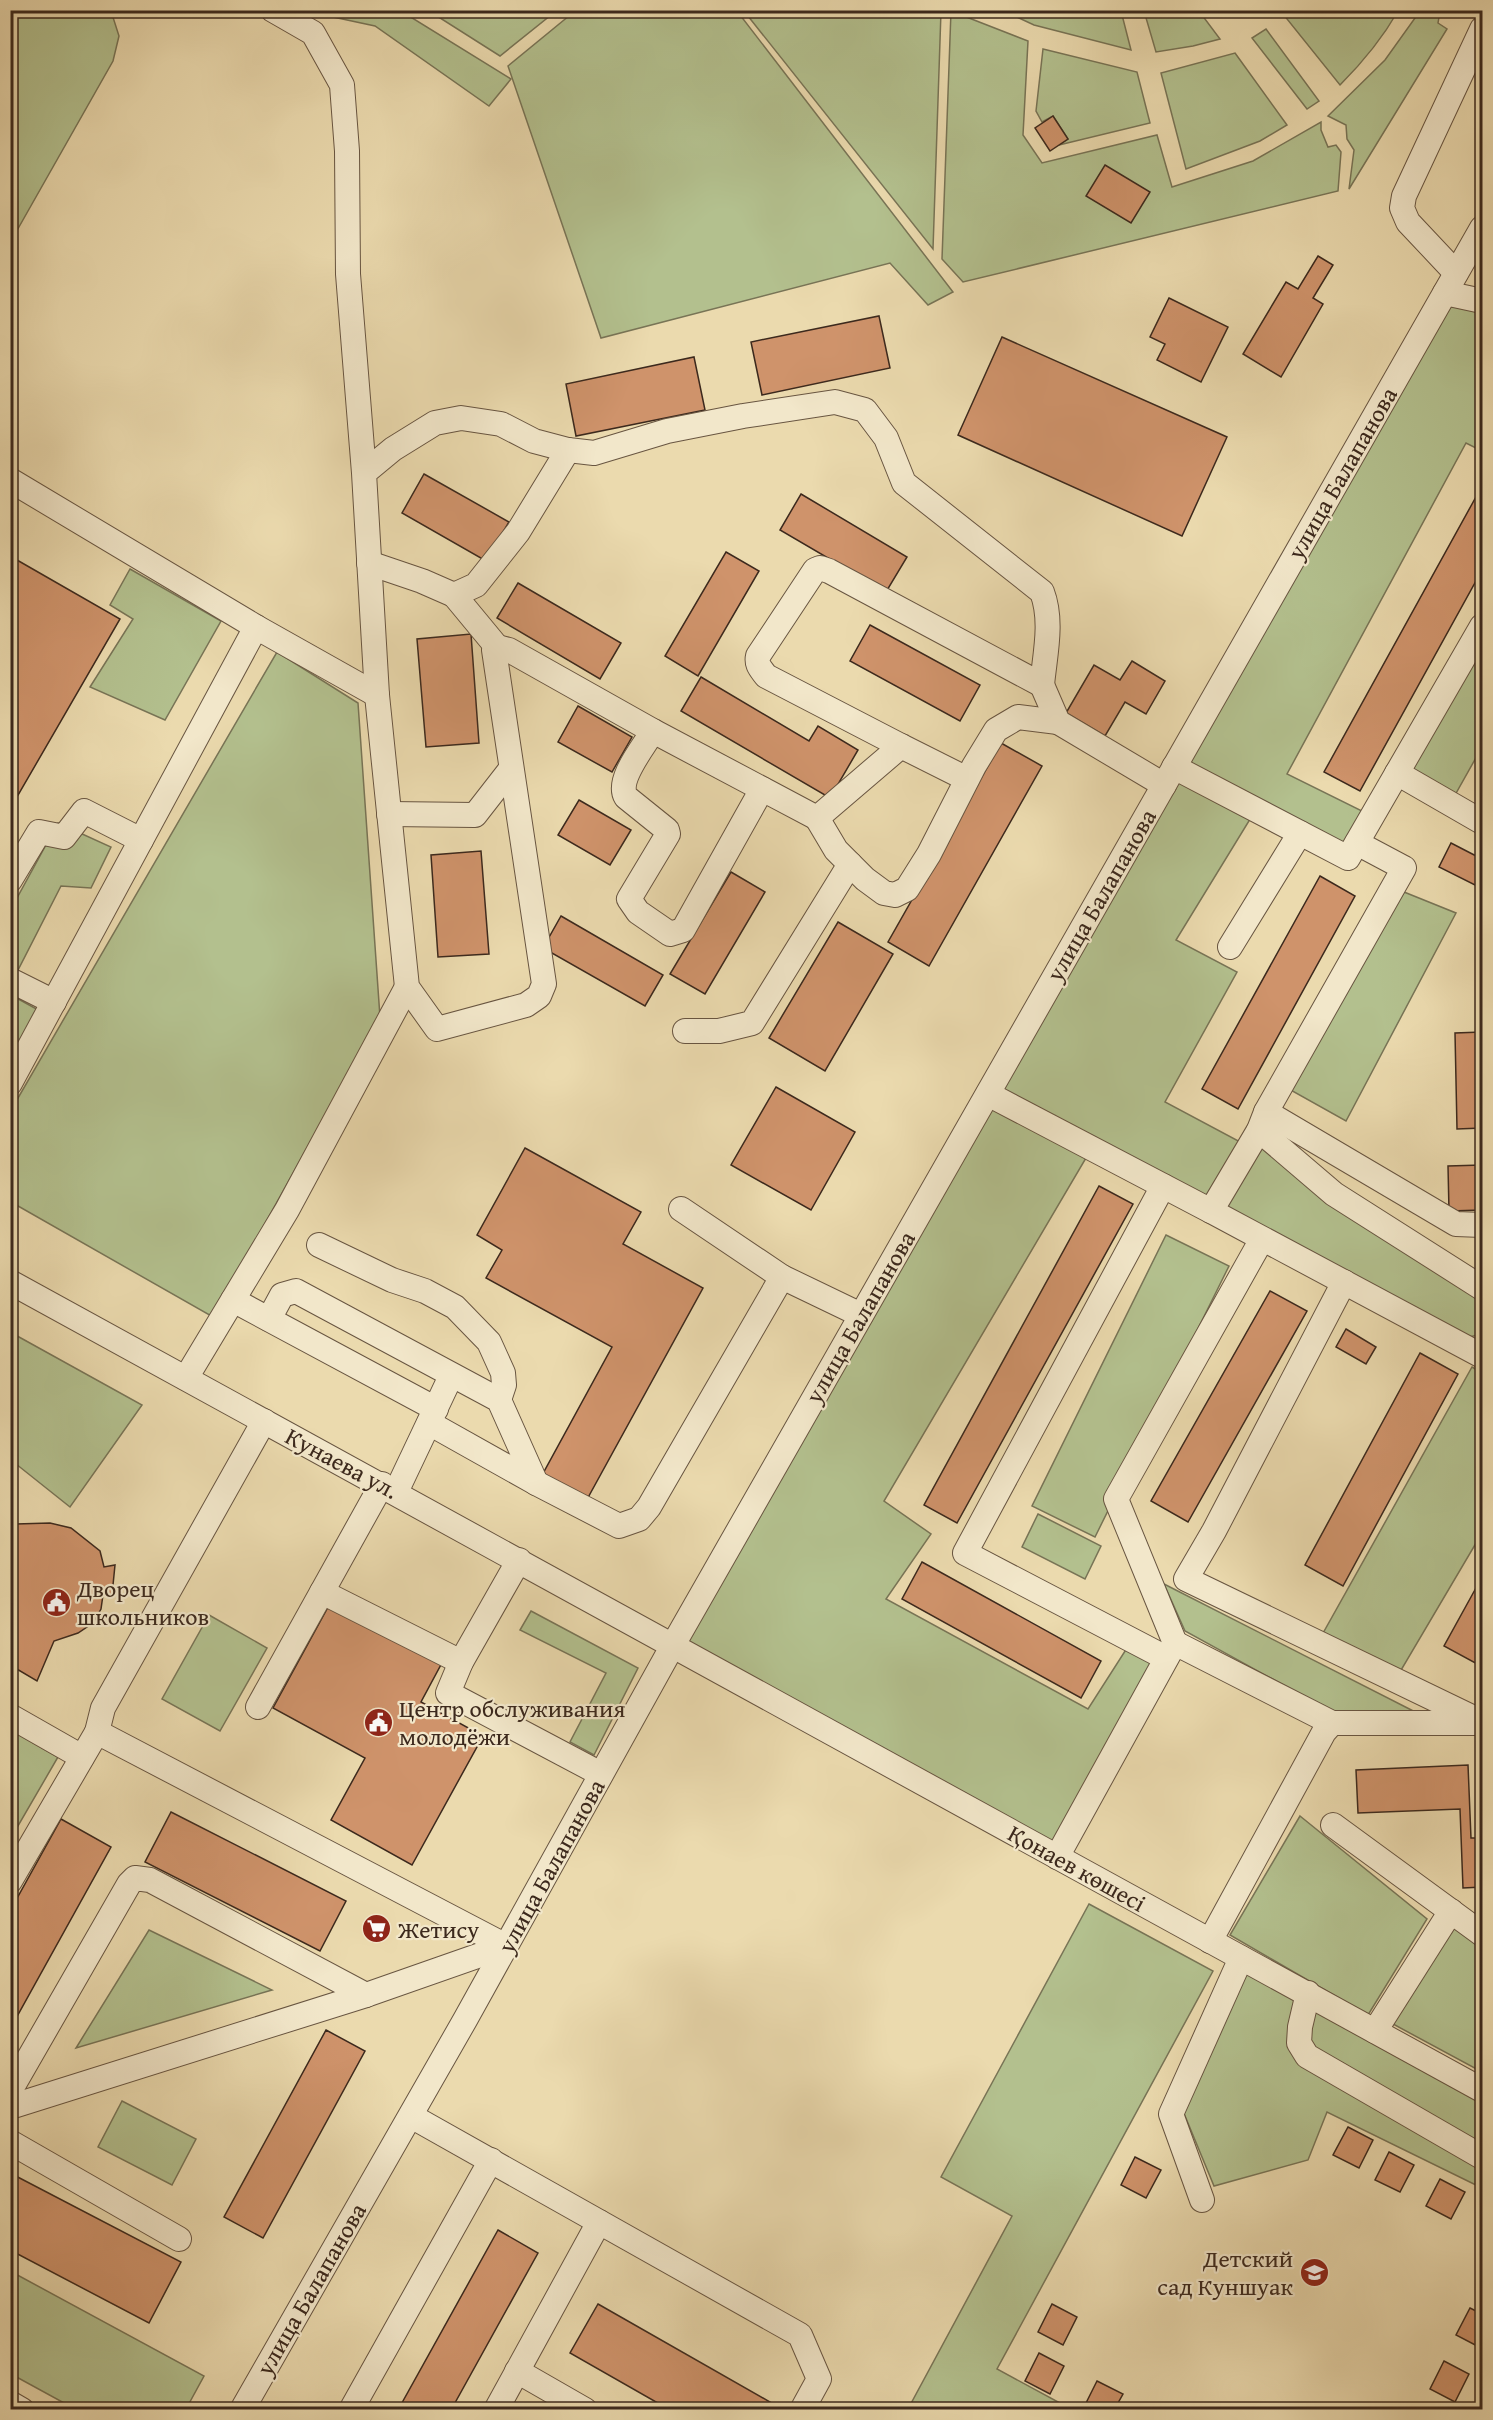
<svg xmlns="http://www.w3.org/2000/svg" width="1493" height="2420" font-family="'Gentium Book Plus',serif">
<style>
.green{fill:#b3c08e;stroke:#787456;stroke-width:1.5}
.building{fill:#cf936b;stroke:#3c291d;stroke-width:1.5}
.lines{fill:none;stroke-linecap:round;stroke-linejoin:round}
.minor-casing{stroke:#685541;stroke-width:26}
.minor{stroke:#f2e7ca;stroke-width:24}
.labels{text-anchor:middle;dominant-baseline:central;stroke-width:4.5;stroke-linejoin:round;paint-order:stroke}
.street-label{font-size:24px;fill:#3c291d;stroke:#f2e7ca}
.poi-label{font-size:24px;fill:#3c291d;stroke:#f2e7ca;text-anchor:start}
</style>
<rect width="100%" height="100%" fill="#ebdaae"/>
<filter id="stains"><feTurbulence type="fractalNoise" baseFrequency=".00333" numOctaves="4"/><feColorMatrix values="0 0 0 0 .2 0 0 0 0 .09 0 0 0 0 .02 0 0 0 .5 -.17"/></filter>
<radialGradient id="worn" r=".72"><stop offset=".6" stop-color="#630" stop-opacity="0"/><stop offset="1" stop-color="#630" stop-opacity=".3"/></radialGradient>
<!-- green -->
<g class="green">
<polygon points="11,10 111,11 119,36 113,61 11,241"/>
<path d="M1285,10H1398V11C1382,39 1363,62 1340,85L1283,14Z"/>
<polygon points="305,11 401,11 511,79 489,106 375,26"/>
<polygon points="429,11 556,11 500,56"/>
<polygon points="575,11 737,11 953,292 928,305 890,263 601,338 508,66"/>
<polygon points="744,11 941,11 933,249"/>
<polygon points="951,11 1028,41 1023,135 1042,163 1157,135 1172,187 1253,161 1321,122 1321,130 1328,147 1336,145 1341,152 1338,191 963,282 942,259"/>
<polygon points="1004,11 1121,11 1131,50 1034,25"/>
<polygon points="1144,11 1199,11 1220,39 1193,46 1156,52"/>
<polygon points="1420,11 1429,11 1439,17 1438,23 1447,29 1349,189 1354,150 1347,139 1346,125 1328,116 1385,60"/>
<polygon points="1266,29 1319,101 1307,109 1252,38"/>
<polygon points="1043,49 1137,72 1150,123 1059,145 1068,139 1053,116 1042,122 1036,111"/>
<polygon points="1235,53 1287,125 1260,141 1186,169 1161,73"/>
<polygon points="1449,301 1482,308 1482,451 1466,443 1287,774 1364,812 1343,847 1184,761"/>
<polygon points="130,569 221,621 165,720 90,687 133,619 110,605"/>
<polygon points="1482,640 1482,747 1455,795 1407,771"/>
<polygon points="277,652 358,703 380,1017 213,1317 11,1202 11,1110"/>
<polygon points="1180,775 1252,816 1176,940 1237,972 1165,1102 1244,1144 1203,1200 996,1087"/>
<polygon points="58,823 111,847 91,888 61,886 17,972 11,970 11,909"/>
<polygon points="1404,892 1456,913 1346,1121 1287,1088"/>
<polygon points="11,995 42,1012 11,1069"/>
<polygon points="991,1106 1086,1158 884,1501 931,1534 886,1599 1088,1709 1127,1648 1157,1662 1056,1849 682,1639"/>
<polygon points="1262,1136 1482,1295 1482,1334 1465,1338 1224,1212"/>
<polygon points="1166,1235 1229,1266 1095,1537 1032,1506"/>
<polygon points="10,1332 142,1405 70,1507 11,1460"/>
<polygon points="1472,1367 1482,1373 1482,1533 1397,1677 1322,1635"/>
<polygon points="1038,1514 1101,1546 1085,1579 1022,1547"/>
<polygon points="1164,1584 1431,1720 1338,1715 1185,1631"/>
<polygon points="531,1611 638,1668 594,1755 570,1742 606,1673 520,1630"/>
<polygon points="209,1615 267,1648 220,1731 162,1699"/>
<polygon points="11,1730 58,1757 11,1838"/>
<polygon points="1300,1816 1427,1919 1368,2015 1230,1935"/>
<polygon points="1089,1904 1213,1971 997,2369 1071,2409 908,2409 1012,2216 941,2177"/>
<polygon points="1455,1925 1482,1945 1482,2072 1393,2024"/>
<polygon points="149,1930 272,1990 76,2048"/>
<polygon points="1244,1970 1482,2100 1482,2188 1327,2112 1308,2160 1214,2186 1183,2111"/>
<polygon points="122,2101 196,2139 172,2185 98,2147"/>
<polygon points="10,2271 204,2376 186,2409 75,2409 11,2374"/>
</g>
<!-- building -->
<g class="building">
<polygon points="1053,116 1068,139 1050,151 1035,128"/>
<polygon points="1105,165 1150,192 1131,223 1086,196"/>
<polygon points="1318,256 1333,265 1313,298 1323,304 1281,377 1243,354 1286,282 1298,289"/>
<polygon points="1169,298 1228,327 1201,382 1157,360 1165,344 1150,337"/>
<polygon points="879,316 890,368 762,395 751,342"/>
<polygon points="1002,337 1227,437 1182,536 958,435"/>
<polygon points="694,357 705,410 576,436 566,384"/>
<polygon points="424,474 509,522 486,561 402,513"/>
<polygon points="1482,486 1482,570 1360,791 1324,772"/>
<polygon points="801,494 907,557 886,592 780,530"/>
<polygon points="726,552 759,571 698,676 665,656"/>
<polygon points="10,556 120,619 10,809"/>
<polygon points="518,583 621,643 600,679 497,618"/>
<polygon points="870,625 980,685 960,721 850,661"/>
<polygon points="471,634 479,743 426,747 417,639"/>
<polygon points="1132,661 1165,681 1146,714 1125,702 1105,736 1066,713 1094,665 1120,680"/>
<polygon points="701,677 809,741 818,726 858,750 830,798 681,711"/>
<polygon points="578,706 632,737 612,772 558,742"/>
<polygon points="1001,743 1042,766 929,966 888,942"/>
<polygon points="579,800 631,830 610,865 558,835"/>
<polygon points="1451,843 1482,859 1482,875 1477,886 1439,867"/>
<polygon points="481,851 489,954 438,957 431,855"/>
<polygon points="731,872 765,892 705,994 670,974"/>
<polygon points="1320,876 1355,896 1238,1109 1202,1089"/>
<polygon points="561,916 663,975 645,1006 543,948"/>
<polygon points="838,922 893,954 825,1071 769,1038"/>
<polygon points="1482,1032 1482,1128 1457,1129 1455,1033"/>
<polygon points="776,1087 855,1132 811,1210 731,1165"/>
<polygon points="525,1148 641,1212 623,1244 703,1288 585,1503 540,1479 612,1347 486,1278 502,1250 477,1235"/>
<polygon points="1482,1165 1482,1210 1449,1211 1448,1166"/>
<polygon points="1099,1186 1133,1204 957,1523 924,1505"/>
<polygon points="1270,1291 1307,1311 1188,1522 1151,1501"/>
<polygon points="1346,1329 1376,1347 1366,1364 1336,1347"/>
<polygon points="1420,1353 1458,1374 1343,1586 1305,1565"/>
<polygon points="10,1519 16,1524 50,1523 71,1528 100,1551 104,1567 115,1565 112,1595 103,1595 101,1609 93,1623 78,1633 54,1641 37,1681 10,1665"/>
<polygon points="922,1562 1101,1661 1081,1698 902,1599"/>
<polygon points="1482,1577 1482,1659 1479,1665 1444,1646"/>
<polygon points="333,1598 444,1659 421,1702 483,1736 412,1865 331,1820 365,1758 273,1708"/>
<polygon points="1468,1765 1471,1838 1482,1838 1482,1887 1463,1888 1460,1809 1358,1813 1356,1770"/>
<polygon points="171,1812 346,1901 320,1951 145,1862"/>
<polygon points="61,1819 111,1847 10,2029 10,1911"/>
<polygon points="326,2030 365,2051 263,2238 224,2217"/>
<polygon points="1348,2127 1373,2140 1359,2168 1333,2155"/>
<polygon points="1389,2152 1414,2165 1400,2192 1375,2180"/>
<polygon points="1135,2157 1161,2170 1146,2198 1121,2185"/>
<polygon points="10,2173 181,2262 149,2323 10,2250"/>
<polygon points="1440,2179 1465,2192 1451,2219 1426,2206"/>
<polygon points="498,2230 538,2253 451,2410 398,2410"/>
<polygon points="598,2304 777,2406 776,2410 670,2410 570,2353"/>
<polygon points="1052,2304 1077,2317 1063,2345 1038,2332"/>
<polygon points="1470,2308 1482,2314 1481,2348 1456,2335"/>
<polygon points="1039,2353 1064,2366 1050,2394 1025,2381"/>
<polygon points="1444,2361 1469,2374 1455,2402 1430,2389"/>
<polygon points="1097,2381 1123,2394 1114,2410 1083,2409"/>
</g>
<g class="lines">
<defs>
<g id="minor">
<path d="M273,10L313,33L342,85L347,151L348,274L364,473L377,695L393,851L407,987L437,1029L526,1005L539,996L544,984L494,650L497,647L509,650L653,731L817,818L901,746L766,676C761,669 756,665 758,656L815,570L820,568L829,571L1042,685C1045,654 1053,621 1042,592L904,483L886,438L865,410L835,402L743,416L667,431L594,453L568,450L534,441L501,424L461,418L435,423L393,449L364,473"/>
<polyline points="1456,273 1408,222 1402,208 1404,196 1482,29"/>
<polyline points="1445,293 1482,301"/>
<polyline points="10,480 256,627 10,1083"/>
<polyline points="369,563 422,581 454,595 476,585 518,532 568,450"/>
<polyline points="454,595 497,647"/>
<polyline points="256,627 377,695"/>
<polyline points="1042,685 1058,722 1164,785"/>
<path d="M653,731C643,748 616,780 626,797L667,830L668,834L629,899L638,912L670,934L683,930L762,789"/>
<polyline points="901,746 967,779"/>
<polyline points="1174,767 1348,858 1482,626"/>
<polyline points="1397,773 1482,822"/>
<polyline points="389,814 475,815 510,770"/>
<polyline points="817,818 836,850 865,879 884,893 895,895 907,889 929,854 974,766 996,730 1018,717 1058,722"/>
<polyline points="10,880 39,832 64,837 84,811 141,840"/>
<polyline points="1230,947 1300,833"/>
<polyline points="10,980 54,1002"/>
<polyline points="685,1031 719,1031 752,1023 850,864"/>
<polyline points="988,1094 1211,1211 1259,1130 1266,1112 1404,868 1357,843"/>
<polyline points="1266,1112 1456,1224 1482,1225"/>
<polyline points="1259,1130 1334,1194 1482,1288"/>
<polyline points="1163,1186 965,1553 1166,1658"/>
<polyline points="681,1209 782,1277 861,1315"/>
<polyline points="1211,1211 1482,1356"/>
<polyline points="319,1245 392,1280 425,1291 455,1307 489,1342 503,1373 504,1385 499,1400"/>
<path d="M10,1282C502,1550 992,1821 1482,2090"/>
<polyline points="1344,1282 1214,1531 1186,1579 1482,1722"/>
<polyline points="233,1300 436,1409"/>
<polyline points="269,1319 282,1295 296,1291 499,1400 536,1483"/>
<polyline points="186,1378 287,1210 407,987"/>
<polyline points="429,1423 536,1483 619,1526 639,1519 649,1507 782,1277"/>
<polyline points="396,1492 451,1376"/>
<polyline points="519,1560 461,1662 448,1693 601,1774"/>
<polyline points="322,1592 461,1662"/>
<polyline points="1175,1643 1116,1499 1262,1239"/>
<polyline points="258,1707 382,1484"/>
<polyline points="10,1716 82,1757"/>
<polyline points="97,1732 103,1708 264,1421"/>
<polyline points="1333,1825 1482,1934"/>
<polyline points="1057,1857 1175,1643 1332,1723"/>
<polyline points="10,1881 97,1732 506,1946"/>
<polyline points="1210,1941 1324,1732 1332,1723 1480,1723"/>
<polyline points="1308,1993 1300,2027 1299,2043 1307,2056 1482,2157"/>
<polyline points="1375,2031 1451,1911"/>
<polyline points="10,2091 129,1884 135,1878 150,1880 366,1995"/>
<polyline points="10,2107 366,1995 506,1946"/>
<polyline points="411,2116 800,2335 819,2379 802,2410"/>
<polyline points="10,2142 179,2239"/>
<polyline points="1202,2200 1171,2114 1241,1958"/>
<polyline points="517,2371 585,2410"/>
<polyline points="10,2403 22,2410"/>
<polyline points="242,2410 465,2020 673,1645 1482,228"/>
<polyline points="351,2410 491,2160"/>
<polyline points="496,2410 599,2222"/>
</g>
</defs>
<!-- minor casing -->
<use href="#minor" class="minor-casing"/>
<!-- minor -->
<use href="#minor" class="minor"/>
</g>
<!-- icons -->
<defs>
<symbol id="civic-disc" viewBox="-11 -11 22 22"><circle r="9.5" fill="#8f2418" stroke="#f2e7ca"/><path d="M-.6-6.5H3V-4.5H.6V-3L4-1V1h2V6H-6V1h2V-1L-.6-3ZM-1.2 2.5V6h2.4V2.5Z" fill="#fff"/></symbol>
<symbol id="supermarket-disc" viewBox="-11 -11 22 22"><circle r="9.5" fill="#8f2418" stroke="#f2e7ca"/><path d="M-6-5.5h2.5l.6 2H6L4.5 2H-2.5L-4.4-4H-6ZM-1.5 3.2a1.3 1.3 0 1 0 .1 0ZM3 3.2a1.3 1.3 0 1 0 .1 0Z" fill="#fff"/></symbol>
<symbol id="school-disc" viewBox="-11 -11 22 22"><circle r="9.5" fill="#8f2418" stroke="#f2e7ca"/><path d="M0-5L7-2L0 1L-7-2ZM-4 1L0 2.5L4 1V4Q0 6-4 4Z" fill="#fff"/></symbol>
</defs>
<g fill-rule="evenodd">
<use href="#civic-disc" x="40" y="1586" width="33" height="33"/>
<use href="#civic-disc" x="362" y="1706" width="33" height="33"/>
<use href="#supermarket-disc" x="360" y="1912" width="33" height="33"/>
<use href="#school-disc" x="1298" y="2256" width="33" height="33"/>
</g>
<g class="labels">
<!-- street labels -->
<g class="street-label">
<text transform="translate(1342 473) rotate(-60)">улица Балапанова</text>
<text transform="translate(1101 895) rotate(-60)">улица Балапанова</text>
<text transform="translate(860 1317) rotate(-60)">улица Балапанова</text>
<text transform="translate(342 1463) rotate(28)">Кунаева ул.</text>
<text transform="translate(551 1866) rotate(-61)">улица Балапанова</text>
<text transform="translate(1077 1868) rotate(29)">Қонаев көшесі</text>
<text transform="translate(311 2289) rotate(-60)">улица Балапанова</text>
</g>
<!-- poi labels -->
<g class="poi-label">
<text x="77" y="1588">Дворец<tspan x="77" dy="28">школьников</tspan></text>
<text x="399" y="1708">Центр обслуживания<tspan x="399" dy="28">молодёжи</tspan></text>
<text x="398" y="1929">Жетису</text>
<text x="1293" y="2258" text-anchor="end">Детский<tspan x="1293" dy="28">сад Куншуак</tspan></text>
</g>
</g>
<!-- margin -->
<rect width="1493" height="2420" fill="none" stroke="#ebdaae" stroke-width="36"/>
<rect x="12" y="12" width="1469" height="2396" fill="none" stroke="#3c291d" stroke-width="3"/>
<rect x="18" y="18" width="1457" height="2384" fill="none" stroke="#3c291d" stroke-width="1.5"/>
<rect width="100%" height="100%" filter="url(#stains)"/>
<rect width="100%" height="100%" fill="url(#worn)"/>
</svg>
